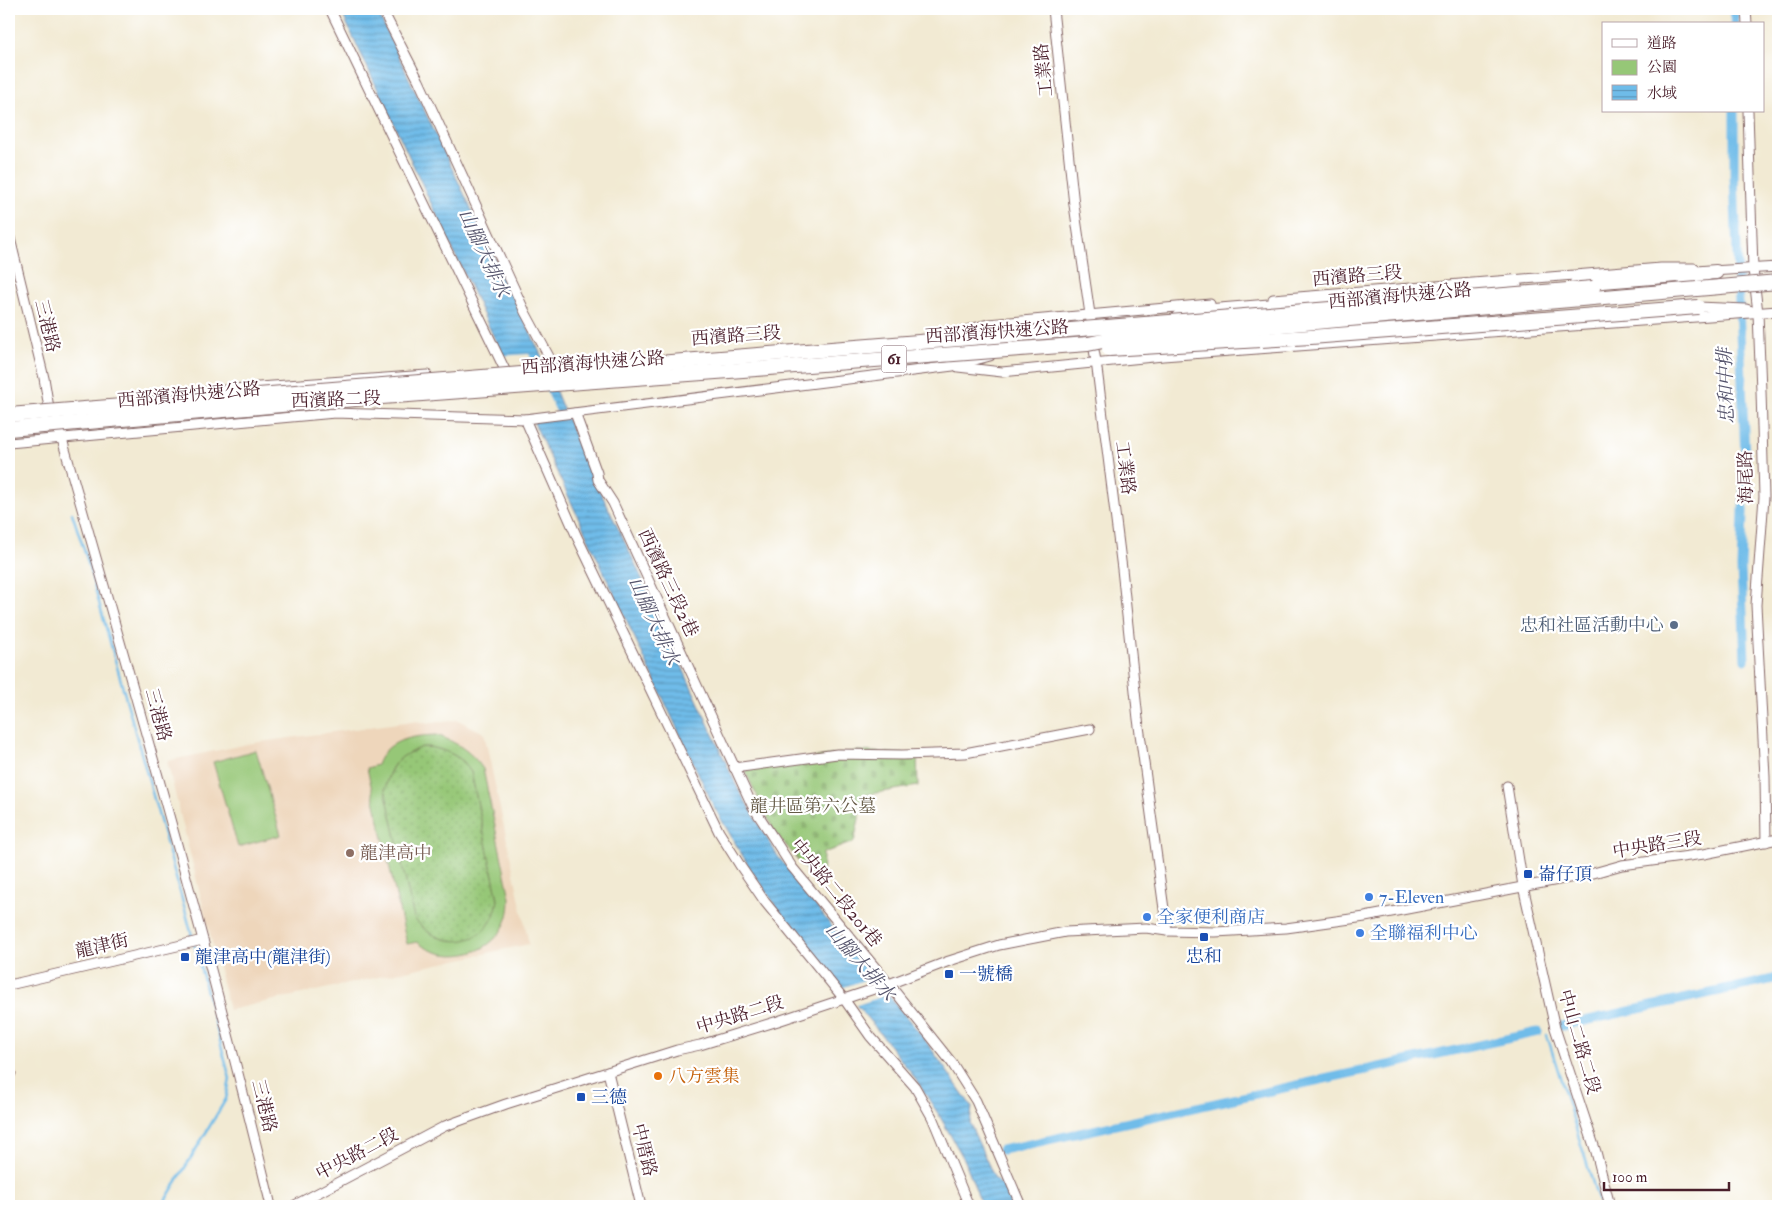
<svg xmlns="http://www.w3.org/2000/svg" width="1787" height="1215" font-family="'IM FELL Double Pica','Noto Serif TC',serif">
<style>
.built{fill:#eed6bb}
.green{fill:url(#green-dots);stroke:#707351}
.cemetery{fill:url(#cemetery-stones);stroke:#707351}
.pitch{fill:#96c777;stroke:#707351;fill-rule:evenodd}
.water{fill:url(#water-rules);stroke:#5c6e8a}
.pier{fill:#f2ead3}
.lines{fill:none;stroke-linecap:round;stroke-linejoin:round}
.stream{stroke:#6fbce9;stroke-width:2.5}
.canal{stroke:#6fbce9;stroke-width:9}
.minor-casing{stroke:#856666;stroke-width:11}
.highway-casing{stroke:#856666;stroke-width:16}
.minor{stroke:#fff;stroke-width:9}
.highway{stroke:#fff;stroke-width:14}
.highway-bridge-casing{stroke:#856666;stroke-width:16;stroke-linecap:butt}
.highway-bridge{stroke:#fff;stroke-width:14}
.service-dot{fill:#5c6f8a;stroke:#fff;stroke-width:2}
.education-dot{fill:#8d6e63;stroke:#fff;stroke-width:2}
.transit-dot{fill:#1a4fb4;stroke:#fff;stroke-width:2}
.shop-dot{fill:#3f7fe0;stroke:#fff;stroke-width:2}
.food-dot{fill:#e8710a;stroke:#fff;stroke-width:2}
.labels{text-anchor:middle;dominant-baseline:central;stroke-width:4.5;stroke-linejoin:round;paint-order:stroke}
.shield{fill:#fff;stroke:#80626b;stroke-width:1}
.shield-label{font-size:16px;font-weight:bold;fill:#4a1f2b}
.street-label{font-size:18px;fill:#4a1f2b;stroke:#fff}
.service-label{font-size:18px;fill:#4e5e75;stroke:#fff;text-anchor:end}
.park-label{font-size:18px;fill:#655a46;stroke:#fff}
.education-label{font-size:18px;fill:#785e54;stroke:#fff;text-anchor:start}
.transit-label{font-size:18px;fill:#164399;stroke:#fff;text-anchor:start}
.shop-label{font-size:18px;fill:#366cbe;stroke:#fff;text-anchor:start}
.food-label{font-size:18px;fill:#c56008;stroke:#fff;text-anchor:start}
.water-label{font-size:19px;font-style:italic;fill:#57566e;stroke:#fff}
</style>
<defs>
<pattern id="green-dots" width="8" height="8" patternUnits="userSpaceOnUse" patternTransform="scale(1.25)"><rect width="8" height="8" fill="#96c777"/><path d="M2 2h.1M6 6h.1" fill="none" stroke="#83aa67" stroke-width="1.8" stroke-linecap="round"/></pattern>
<pattern id="cemetery-stones" width="16" height="16" patternUnits="userSpaceOnUse" patternTransform="scale(1.25)"><rect width="16" height="16" fill="#96c777"/><path d="M2 7V4a2 2 0 0 1 4 0v3zM10 15v-3a2 2 0 0 1 4 0v3z" fill="#83aa67"/></pattern>
<pattern id="water-rules" width="6" height="5" patternUnits="userSpaceOnUse" patternTransform="scale(1.25)"><rect width="6" height="5" fill="#6fbce9"/><path d="M0 2.5h6" fill="none" stroke="#5d98bd"/></pattern>
</defs>
<rect width="100%" height="100%" fill="#fff"/>
<filter id="ink" filterUnits="userSpaceOnUse"><feTurbulence type="fractalNoise" baseFrequency=".02" numOctaves="2"/><feDisplacementMap in="SourceGraphic" scale="10" xChannelSelector="R" yChannelSelector="G"/><feConvolveMatrix kernelMatrix="1 2 1 2 8 2 1 2 1" color-interpolation-filters="sRGB"/></filter>
<filter id="wash" filterUnits="userSpaceOnUse"><feTurbulence type="fractalNoise" baseFrequency=".0096" numOctaves="4" result="noise"/><feDisplacementMap in="SourceGraphic" scale="20" xChannelSelector="R" yChannelSelector="G"/><feGaussianBlur stdDeviation="1.12" result="paint"/><feColorMatrix in="noise" values="0 0 0 0 0 0 0 0 0 0 0 0 0 0 0 0 0 1.4 0 .05"/><feComposite in="paint" operator="in"/></filter>
<g filter="url(#wash)">
<rect width="100%" height="100%" fill="#f2ead3"/>
<!-- built -->
<polygon class="built" points="458,720 484,733 529,944 229,1010 167,761 253,743 413,721 430,723"/>
<!-- green -->
<path class="green" d="M422,747C435,746 454,753 464,762C466,764 468,769 471,772L498,899C493,948 441,954 414,918L385,789C391,763 397,757 422,747Z"/>
<!-- cemetery -->
<polygon class="cemetery" points="859,751 917,755 918,786 864,795 854,842 823,853 822,889 774,831 745,771 769,764"/>
<!-- pitch -->
<g class="pitch">
<path d="M436,735C455,741 472,752 483,769L510,898C510,907 509,916 505,924C489,958 445,964 417,942L407,944L367,768L377,765C386,739 413,736 436,735ZM422,747C435,746 454,753 464,762C466,764 468,769 471,772L498,899C493,947 441,954 414,918L385,789C390,763 398,757 422,747Z"/>
<polygon points="256,750 281,835 238,847 213,762"/>
</g>
<!-- water -->
<polygon class="water" points="340,9 376,9 541,355 570,426 591,470 591,475 604,499 633,559 737,787 777,855 840,937 923,1037 972,1107 970,1124 995,1179 1010,1192 1016,1206 982,1206 965,1161 939,1115 914,1077 880,1033 805,945 777,907 751,870 714,807"/>
<!-- pier -->
<g class="pier">
<polygon points="529,354 558,416 530,417 500,356"/>
<polygon points="869,978 883,996 854,1006 839,989"/>
</g>
<g class="lines">
<!-- stream -->
<g class="stream">
<polyline points="72,513 86,556 187,917 230,1079 226,1099 162,1206"/>
<polyline points="1547,1035 1600,1206"/>
</g>
<!-- canal -->
<g class="canal">
<polyline points="1733,9 1735,24"/>
<polyline points="1734,111 1734,176 1745,458 1741,568 1745,660"/>
<polyline points="1562,1026 1778,978"/>
<polyline points="1002,1150 1538,1032"/>
</g>
</g>
</g>
<g filter="url(#ink)">
<g class="lines">
<defs>
<g id="minor">
<polyline points="330,9 505,370"/>
<polyline points="382,9 419,81 525,312 554,366"/>
<polyline points="1053,9 1074,205 1091,321"/>
<polyline points="1746,9 1747,24"/>
<polyline points="1748,111 1753,269 1758,313 1761,391 1764,497 1756,605 1765,777 1766,842"/>
<path d="M9,234L44,378L49,408L62,439C135,694 209,948 271,1206"/>
<polyline points="1711,271 1778,267"/>
<polyline points="1681,285 1697,281 1709,275"/>
<polyline points="1273,299 1661,268 1694,268"/>
<polyline points="1698,307 1746,309 1752,311"/>
<polyline points="948,335 988,324 1210,304"/>
<polyline points="1092,339 1096,361 1122,569 1138,719 1167,931"/>
<polyline points="1002,341 1036,342"/>
<polyline points="958,367 1002,372 1163,356 1778,311"/>
<polyline points="166,396 244,388 427,375"/>
<polyline points="575,413 597,473 598,480 613,503 752,805 792,867 889,984 952,1063 976,1101 1021,1206"/>
<polyline points="525,419 577,537 719,832 741,867 765,902 844,999 870,1036 915,1087 932,1117 969,1206"/>
<polyline points="9,443 335,413 525,419 953,366 990,356"/>
<polyline points="734,768 837,754 902,755 965,753 1090,729"/>
<polyline points="1507,786 1523,886 1555,1028 1596,1152 1610,1206"/>
<polyline points="9,985 203,940"/>
<polyline points="9,1064 11,1073"/>
<polyline points="608,1072 641,1206"/>
<polyline points="293,1206 445,1126 506,1104 677,1050 700,1045 778,1021 889,984 949,961 999,945 1065,932 1146,928 1167,931 1215,932 1286,928 1365,917 1590,874 1622,865 1704,854 1778,839"/>
</g>
<g id="highway">
<polyline points="1577,283 1716,272"/>
<polyline points="1179,317 1201,312 1515,287"/>
</g>
</defs>
<!-- minor casing -->
<use href="#minor" class="minor-casing"/>
<!-- highway casing -->
<use href="#highway" class="highway-casing"/>
<!-- minor -->
<use href="#minor" class="minor"/>
<!-- highway -->
<use href="#highway" class="highway"/>
<defs>
<g id="highway-bridge">
<polyline points="1109,349 1311,337 1698,307"/>
<polyline points="9,415 1593,288"/>
<polyline points="9,429 315,402 1088,344 1108,340 1778,282"/>
</g>
</defs>
<!-- highway-bridge casing -->
<use href="#highway-bridge" class="highway-bridge-casing"/>
<!-- highway-bridge -->
<use href="#highway-bridge" class="highway-bridge"/>
</g>
</g>
<!-- markers -->
<circle class="service-dot" cx="1674" cy="625" r="5"/>
<circle class="education-dot" cx="350" cy="853" r="5"/>
<g class="transit-dot">
<rect x="1523" y="869" width="10" height="10" rx="2.5"/>
<rect x="1199" y="932" width="10" height="10" rx="2.5"/>
<rect x="180" y="952" width="10" height="10" rx="2.5"/>
<rect x="944" y="969" width="10" height="10" rx="2.5"/>
<rect x="576" y="1092" width="10" height="10" rx="2.5"/>
</g>
<g class="shop-dot">
<circle cx="1369" cy="897" r="5"/>
<circle cx="1147" cy="917" r="5"/>
<circle cx="1360" cy="933" r="5"/>
</g>
<circle class="food-dot" cx="658" cy="1076" r="5"/>
<g class="labels">
<!-- shield labels -->
<rect class="shield" x="881.5" y="345.5" width="25" height="27" rx="4"/>
<g class="shield-label">
<text x="894" y="359">61</text>
</g>
<!-- street labels -->
<g class="street-label">
<text transform="translate(1044 70) rotate(-96)">工業路</text>
<text transform="translate(1357 276) rotate(-5)">西濱路三段</text>
<text transform="translate(1400 296) rotate(-5)">西部濱海快速公路</text>
<text transform="translate(47 326) rotate(76)">三港路</text>
<text transform="translate(997 332) rotate(-4)">西部濱海快速公路</text>
<text transform="translate(736 336) rotate(-4)">西濱路三段</text>
<text transform="translate(593 363) rotate(-4)">西部濱海快速公路</text>
<text transform="translate(189 395) rotate(-5)">西部濱海快速公路</text>
<text transform="translate(336 400) rotate(-2)">西濱路二段</text>
<text transform="translate(1125 468) rotate(83)">工業路</text>
<text transform="translate(1746 477) rotate(-91)">海尾路</text>
<text transform="translate(668 583) rotate(65)">西濱路三段2巷</text>
<text transform="translate(158 715) rotate(75)">三港路</text>
<text transform="translate(1657 845) rotate(-9)">中央路三段</text>
<text transform="translate(836 893) rotate(51)">中央路二段201巷</text>
<text transform="translate(102 946) rotate(-13)">龍津街</text>
<text transform="translate(740 1015) rotate(-17)">中央路二段</text>
<text transform="translate(1579 1042) rotate(74)">中山二路二段</text>
<text transform="translate(264 1106) rotate(76)">三港路</text>
<text transform="translate(644 1150) rotate(76)">中厝路</text>
<text transform="translate(357 1154) rotate(-28)">中央路二段</text>
</g>
<!-- service labels -->
<g class="service-label">
<text x="1664" y="625">忠和社區活動中心</text>
</g>
<!-- park labels -->
<g class="park-label">
<text x="813" y="806">龍井區第六公墓</text>
</g>
<!-- education labels -->
<g class="education-label">
<text x="360" y="853">龍津高中</text>
</g>
<!-- transit labels -->
<g class="transit-label">
<text x="1538" y="874">崙仔頂</text>
<text x="1204" y="956" text-anchor="middle">忠和</text>
<text x="195" y="957">龍津高中(龍津街)</text>
<text x="959" y="974">一號橋</text>
<text x="591" y="1097">三德</text>
</g>
<!-- shop labels -->
<g class="shop-label">
<text x="1379" y="897">7-Eleven</text>
<text x="1157" y="917">全家便利商店</text>
<text x="1370" y="933">全聯福利中心</text>
</g>
<!-- food labels -->
<g class="food-label">
<text x="668" y="1076">八方雲集</text>
</g>
<!-- water labels -->
<g class="water-label">
<text transform="translate(484 253) rotate(65)">山腳大排水</text>
<text transform="translate(1726 386) rotate(-92)">忠和中排</text>
<text transform="translate(654 621) rotate(65)">山腳大排水</text>
<text transform="translate(860 962) rotate(49)">山腳大排水</text>
</g>
</g>
<!-- margin -->
<rect width="1787" height="1215" fill="none" stroke="#fff" stroke-width="30"/>
<!-- legend -->
<rect x="1602" y="22" width="162" height="90" fill="#ffffff" stroke="#b7a5aa"/>
<rect x="1612" y="39" width="25" height="8" fill="#ffffff" stroke="#b7a5aa"/>
<text x="1647" y="48" font-size="15" fill="#4a1f2b">道路</text>
<rect x="1612" y="60" width="25" height="15" fill="#96c777" stroke="#b7a5aa"/>
<text x="1647" y="72" font-size="15" fill="#4a1f2b">公園</text>
<rect x="1612" y="85" width="25" height="15" fill="url(#water-rules)" stroke="#b7a5aa"/>
<text x="1647" y="98" font-size="15" fill="#4a1f2b">水域</text>
<!-- scale -->
<path d="M1604 1182v8h125v-8" fill="none" stroke="#4a1f2b" stroke-width="2.5"/>
<text x="1612" y="1182" font-size="15" fill="#4a1f2b" stroke="#ffffff" stroke-width="4" paint-order="stroke">100 m</text>
</svg>
